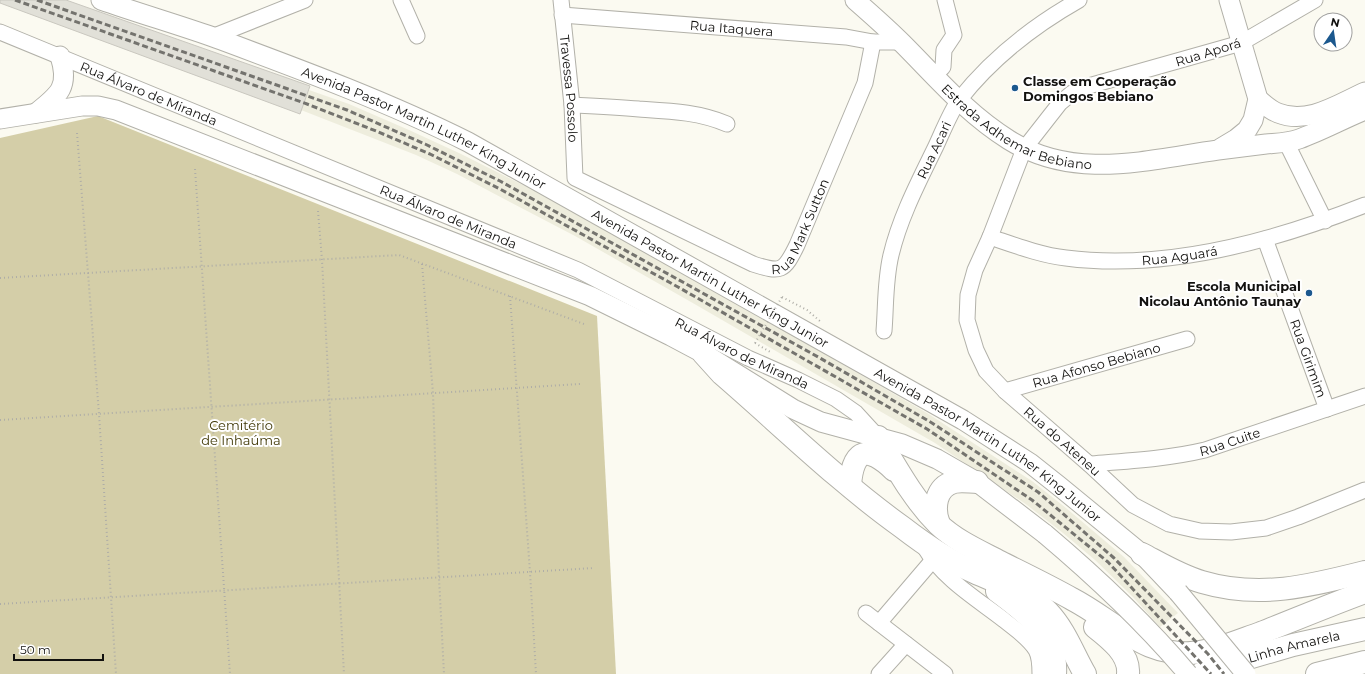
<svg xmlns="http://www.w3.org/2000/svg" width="1365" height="674" font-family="Montserrat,sans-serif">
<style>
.built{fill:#eeeddd}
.green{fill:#d4cea8}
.building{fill:#e1e0d8;stroke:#c9c7bf}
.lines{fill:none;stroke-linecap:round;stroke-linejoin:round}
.minor-casing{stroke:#b2b1a9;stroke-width:17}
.major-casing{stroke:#b2b1a9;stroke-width:21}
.highway-casing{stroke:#b2b1a9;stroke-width:24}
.path{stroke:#aeada7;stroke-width:2;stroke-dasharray:1 3;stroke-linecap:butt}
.minor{stroke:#fff;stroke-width:15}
.major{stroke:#fff;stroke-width:19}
.highway{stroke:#fff;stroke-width:22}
.rail{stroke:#74736e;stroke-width:3;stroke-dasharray:6 3;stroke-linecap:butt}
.major-bridge-casing{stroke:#b2b1a9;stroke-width:21;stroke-linecap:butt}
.path-bridge{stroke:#aeada7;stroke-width:2;stroke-dasharray:1 3;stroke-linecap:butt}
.major-bridge{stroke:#fff;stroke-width:19}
.poi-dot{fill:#1b588e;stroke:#fff;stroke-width:1.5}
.labels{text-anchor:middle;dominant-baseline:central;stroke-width:4;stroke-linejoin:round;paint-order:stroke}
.street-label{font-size:13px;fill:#12110f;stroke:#fff}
.poi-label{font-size:13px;font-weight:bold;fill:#12110f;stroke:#fff;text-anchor:start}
.park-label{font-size:13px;fill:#3f3704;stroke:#fff}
</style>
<rect width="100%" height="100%" fill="#fbfaf1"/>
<!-- built -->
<polygon class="built" points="309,90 349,104 409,130 459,153 531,189 683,272 927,413 1032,481 1066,508 1124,557 1178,613 1160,627 1133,597 1095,560 1063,533 1027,505 935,443 691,302 575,236 508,201 457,174 416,155 301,110"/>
<!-- green -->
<polygon class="green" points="98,116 597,316 616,674 0,674 0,138"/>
<!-- building -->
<polygon class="building" points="0,0 66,0 310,86 300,114 0,3"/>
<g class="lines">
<defs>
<g id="minor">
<polyline points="401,0 417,36"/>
<path id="s1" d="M561,0L572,105L575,178L753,264C781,273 784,272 797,245L865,83L873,42"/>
<path id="s2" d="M1315,0L1241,43L1085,87L1072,93L1060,103L1024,149L990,237L975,270L968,295L967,320L976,350L986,371L1005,391L1089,464L1133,505L1169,524L1200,531L1231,532L1266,528L1298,517L1365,490"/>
<path id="s3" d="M562,15L846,37L873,42H901"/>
<path id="s4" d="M0,32L578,270L748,358L798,380L836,399L856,413L878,437"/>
<polyline points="212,37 305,0"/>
<polyline points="934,76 943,67 944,50 954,35 945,0"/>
<path d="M572,105C594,106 617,107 639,109C670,111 699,112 727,124"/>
<polyline points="1286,142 1325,221"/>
<path id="s5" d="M990,237C1014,245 1040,255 1066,258C1165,271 1274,241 1365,205"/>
<path id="s6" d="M1265,239L1327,409"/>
<path id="s7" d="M884,331C886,305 885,280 891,255C900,217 919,181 936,146C942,133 951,111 959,100C992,58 1033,26 1079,0"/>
<path id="s8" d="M1005,391L1187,339"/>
<path id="s9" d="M1089,464C1128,461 1167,459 1205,450L1365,396"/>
<path d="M925,548C943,579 977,599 1004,620C1015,629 1029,638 1036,650C1040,657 1040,666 1040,674"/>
<polyline points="866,613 945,674"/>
<polyline points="879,623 932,561"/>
<polyline points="879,674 906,644"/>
</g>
<g id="major">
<path id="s10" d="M101,0C138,13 176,24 213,37C299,69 386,101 468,142L963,420L1030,463L1059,486L1142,554L1178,592"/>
<path id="s11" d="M855,0C871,14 887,28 902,43C936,77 967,114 1009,140C1075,181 1146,160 1218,150C1234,148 1250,146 1266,144C1277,143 1288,143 1299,139C1321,131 1343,119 1365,110"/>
<path d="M1258,99C1264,104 1270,110 1278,113C1308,125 1338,104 1365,92"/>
<path d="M36,113C59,95 70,87 60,56"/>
<polyline points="0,119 82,106 98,106 116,110 590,296 671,336 703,353 793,409 821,422 902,444 937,459 977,482 1045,534"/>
<polyline points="1221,148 1236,139 1247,130 1253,120 1258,99 1229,0"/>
</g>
<g id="highway">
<path d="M703,353L722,374C781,425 839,482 902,527C924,544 949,561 974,572C1000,584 1027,591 1048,612C1065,630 1073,653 1085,674"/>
<path d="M878,437C896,467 913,499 938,524C956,541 979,551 1000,562C1024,574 1049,586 1072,599C1099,613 1122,634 1150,646C1162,651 1179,654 1191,653C1216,651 1238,641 1261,633C1296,619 1330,605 1365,592"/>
<path d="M850,485C853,448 868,445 894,470"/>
<path d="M939,524C933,509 935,487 954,482C962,480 970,482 977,482"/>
<path d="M1142,554C1161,564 1181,576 1202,582C1259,599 1310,586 1365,572"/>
<path d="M997,591C1025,612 1058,635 1055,674"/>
<path d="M1095,627C1109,638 1130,654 1128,674"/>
<path id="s12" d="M1200,674L1214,668L1293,645L1365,629"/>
<polyline points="1317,674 1365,662"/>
</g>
</defs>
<!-- minor casing -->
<use href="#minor" class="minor-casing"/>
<!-- major casing -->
<use href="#major" class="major-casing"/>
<!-- highway casing -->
<use href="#highway" class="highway-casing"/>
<!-- path -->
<g class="path">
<polyline points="77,133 99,414 116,674"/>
<polyline points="195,169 230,674"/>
<polyline points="318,211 322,260 344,674"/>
<polyline points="422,264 433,393 439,578 444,674"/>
<polyline points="0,278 399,255 584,324"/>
<polyline points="510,296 530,572 536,674"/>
<polyline points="782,297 807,310 821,322"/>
<polyline points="755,343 772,353"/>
<polyline points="0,420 580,384"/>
<polyline points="0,604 594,568"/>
</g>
<!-- minor -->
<use href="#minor" class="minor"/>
<!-- major -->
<use href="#major" class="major"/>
<!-- highway -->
<use href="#highway" class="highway"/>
<!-- rail -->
<g class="rail">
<polyline points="15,0 307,104 376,131 430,154 500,189 678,287 927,429 1032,500 1108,562 1211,674"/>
<polyline points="37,0 347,110 425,144 500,181 820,358 932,423 1038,492 1114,558 1208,654 1224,674"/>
</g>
<defs>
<g id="major-bridge">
<path d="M1045,534C1096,577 1145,623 1188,674"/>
<polyline points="1178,592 1246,674"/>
</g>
</defs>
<!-- major-bridge casing -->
<use href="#major-bridge" class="major-bridge-casing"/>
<!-- path-bridge -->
<polyline class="path-bridge" points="755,343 782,297"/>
<!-- major-bridge -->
<use href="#major-bridge" class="major-bridge"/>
</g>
<!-- markers -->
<g class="poi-dot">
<circle cx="1015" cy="88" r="4"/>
<circle cx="1309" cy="293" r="4"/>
</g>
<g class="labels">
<!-- street labels -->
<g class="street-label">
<text stroke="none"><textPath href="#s3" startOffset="170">Rua Itaquera</textPath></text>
<text transform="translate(1208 52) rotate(-17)">Rua Aporá</text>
<text stroke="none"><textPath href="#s1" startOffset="89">Travessa Possolo</textPath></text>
<text stroke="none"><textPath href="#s4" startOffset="161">Rua Álvaro de Miranda</textPath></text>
<text stroke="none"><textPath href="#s11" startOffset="210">Estrada Adhemar Bebiano</textPath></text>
<text stroke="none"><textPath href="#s10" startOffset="348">Avenida Pastor Martin Luther King Junior</textPath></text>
<text stroke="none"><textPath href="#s7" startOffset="190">Rua Acari</textPath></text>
<text stroke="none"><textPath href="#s4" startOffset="485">Rua Álvaro de Miranda</textPath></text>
<text stroke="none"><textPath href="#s1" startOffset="450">Rua Mark Sutton</textPath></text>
<text stroke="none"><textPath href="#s5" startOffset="193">Rua Aguará</textPath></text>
<text stroke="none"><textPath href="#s10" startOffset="672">Avenida Pastor Martin Luther King Junior</textPath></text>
<text stroke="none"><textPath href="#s4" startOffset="809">Rua Álvaro de Miranda</textPath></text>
<text stroke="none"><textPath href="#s6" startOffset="127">Rua Girimim</textPath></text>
<text stroke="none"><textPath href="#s8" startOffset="95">Rua Afonso Bebiano</textPath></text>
<text stroke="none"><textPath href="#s2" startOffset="676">Rua do Ateneu</textPath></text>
<text stroke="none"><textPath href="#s9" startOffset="143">Rua Cuite</textPath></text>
<text stroke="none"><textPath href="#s10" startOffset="996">Avenida Pastor Martin Luther King Junior</textPath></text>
<text stroke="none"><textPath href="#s12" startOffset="98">Linha Amarela</textPath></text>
</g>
<!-- poi labels -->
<g class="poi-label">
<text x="1023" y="81">Classe em Cooperação<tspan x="1023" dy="15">Domingos Bebiano</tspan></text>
<text x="1301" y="286" text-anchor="end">Escola Municipal<tspan x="1301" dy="15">Nicolau Antônio Taunay</tspan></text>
</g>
<!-- park labels -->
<g class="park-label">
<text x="241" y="425">Cemitério<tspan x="241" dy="15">de Inhaúma</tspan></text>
</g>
</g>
<!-- north arrow -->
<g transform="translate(1333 32) rotate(13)"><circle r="19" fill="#ffffff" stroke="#a0a09f"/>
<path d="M0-3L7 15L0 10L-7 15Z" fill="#1b588e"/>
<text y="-6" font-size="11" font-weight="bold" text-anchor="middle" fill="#12110f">N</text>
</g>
<!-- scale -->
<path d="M14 654v6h89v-6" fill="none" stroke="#12110f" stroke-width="2"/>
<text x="20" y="654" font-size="12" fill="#12110f" stroke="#ffffff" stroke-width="3" paint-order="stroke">50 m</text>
</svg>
